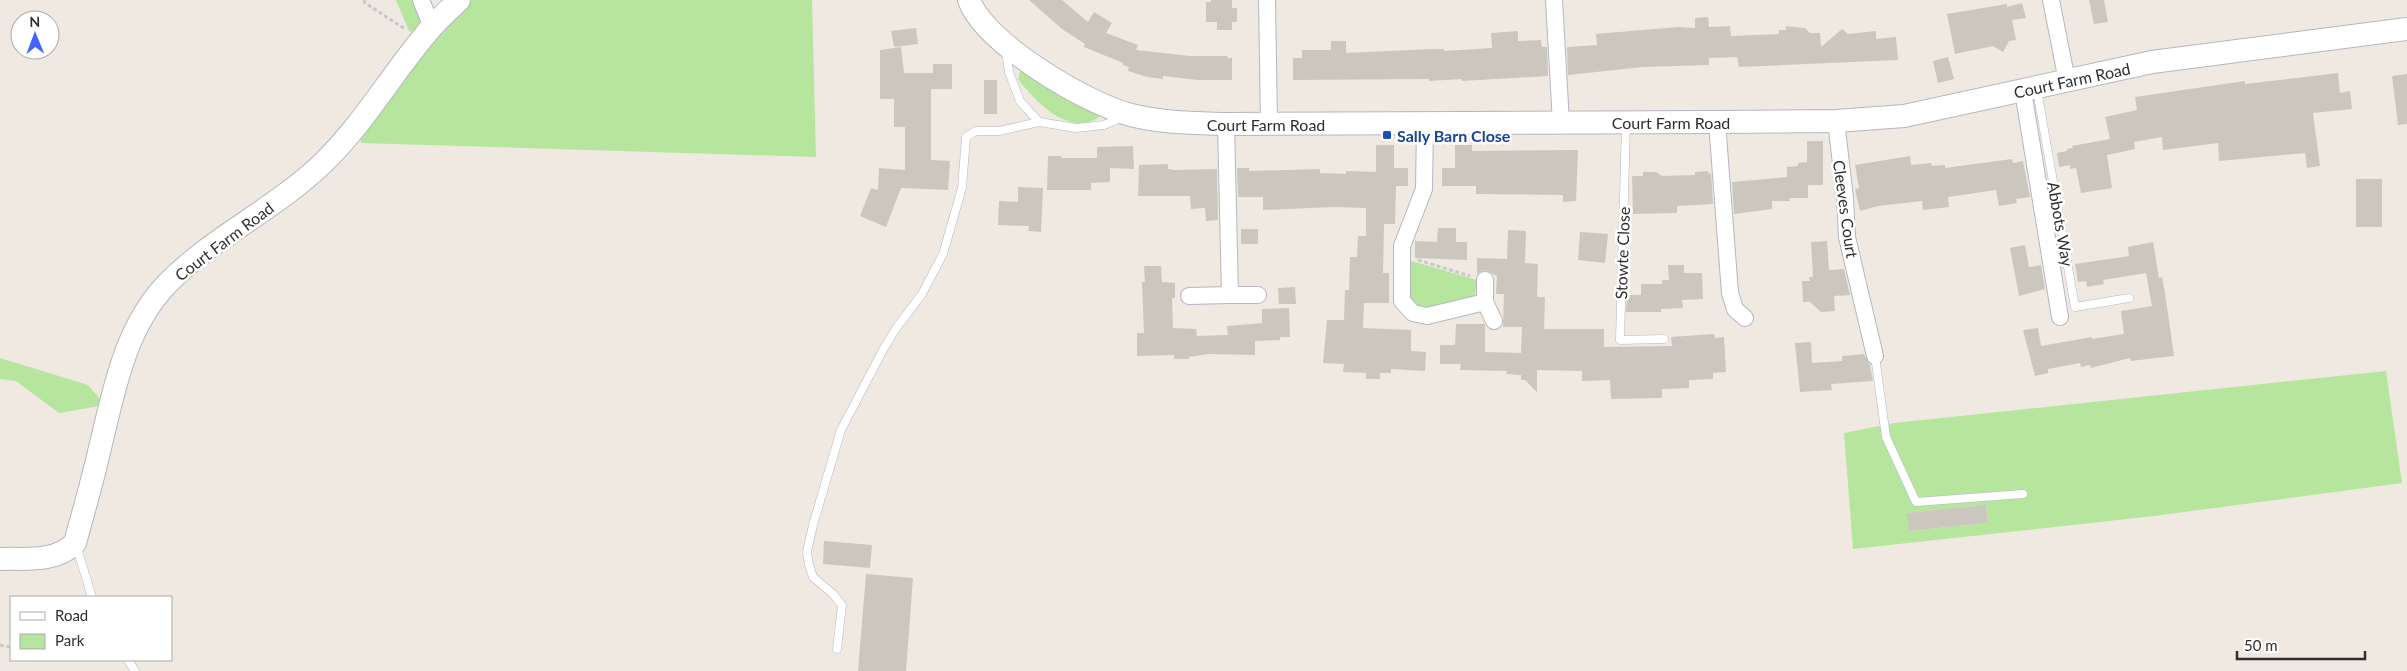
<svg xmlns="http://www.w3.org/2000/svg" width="2407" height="671" font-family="Lato,sans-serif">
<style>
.green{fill:#b6e59e;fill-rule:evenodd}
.building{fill:#cbc7bf}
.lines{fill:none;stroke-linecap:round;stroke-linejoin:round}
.lane-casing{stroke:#b4b7c1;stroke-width:9}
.street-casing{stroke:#b4b7c1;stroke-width:18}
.secondary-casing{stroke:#b4b7c1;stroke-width:24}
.path{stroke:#c9c9c9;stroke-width:3;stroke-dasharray:4 2.5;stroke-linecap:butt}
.lane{stroke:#fff;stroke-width:8}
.street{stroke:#fff;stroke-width:16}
.secondary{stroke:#fff;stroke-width:22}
.transit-dot{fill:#1a4fb4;stroke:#fff;stroke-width:2}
.labels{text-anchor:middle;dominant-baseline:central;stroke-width:5;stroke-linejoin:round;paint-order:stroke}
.street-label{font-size:16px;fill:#2e2e2e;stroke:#fff}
.transit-label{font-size:16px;font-weight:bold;fill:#164399;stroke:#fff;text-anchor:start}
</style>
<rect width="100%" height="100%" fill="#efe9e1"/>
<!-- green -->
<g class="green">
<polygon points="396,0 421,0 432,27 459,0 812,0 816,157 361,143 359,124 425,34 409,31"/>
<path d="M1025,69L1100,113L1098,118C1068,137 1034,100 1018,79L1020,72Z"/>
<polygon points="1408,260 1477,280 1475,294 1473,297 1429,309 1415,306 1410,298"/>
<polygon points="0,358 88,385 105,405 59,413 16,381 0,379"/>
<path d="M2386,371L2402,483L2154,516L1853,549L1844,433L1894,423ZM1986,505L1988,523L1909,531L1908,513Z"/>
</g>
<!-- building -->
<g class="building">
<polygon points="1029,0 1062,0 1088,22 1094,12 1112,23 1106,33 1138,45 1136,50 1190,56 1227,56 1228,58 1232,58 1232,80 1198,80 1163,76 1163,79 1147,77 1128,71 1129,67 1123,65 1123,63 1084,47 1085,44 1062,29"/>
<polygon points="1211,0 1232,0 1232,8 1237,8 1237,22 1232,22 1232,30 1217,30 1217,22 1206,22 1206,2 1211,2"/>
<polygon points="2089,0 2104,0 2108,22 2094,24"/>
<polygon points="2022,3 2026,18 2012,20 2016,40 2009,41 2003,52 1993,46 1955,54 1947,14 2007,4 2007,7"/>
<polygon points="1708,17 1709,27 1730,26 1731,36 1779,34 1779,30 1786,30 1786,26 1805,28 1810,33 1820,33 1821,47 1842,29 1848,34 1876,31 1876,39 1896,37 1898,60 1739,67 1737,57 1709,58 1709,65 1643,67 1568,75 1567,47 1597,45 1596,34 1678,27 1695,28 1695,18"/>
<polygon points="916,28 918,44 894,47 891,31"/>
<polygon points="1518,31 1518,41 1541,40 1542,47 1547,47 1548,76 1462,81 1462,79 1429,81 1429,79 1293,80 1293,58 1302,58 1302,50 1331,50 1331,41 1346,41 1346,53 1430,49 1444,49 1444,51 1492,48 1491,33"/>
<polygon points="901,47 904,73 933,73 933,64 952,64 952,89 931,89 931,160 950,161 948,190 901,188 886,227 860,216 871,188 878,190 879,168 905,170 905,127 894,127 894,99 880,99 880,50"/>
<polygon points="1948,57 1954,79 1938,83 1933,61"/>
<polygon points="2338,73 2340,93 2350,91 2352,109 2313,113 2320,166 2307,168 2305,153 2219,161 2218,143 2163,150 2162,137 2134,142 2135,149 2107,155 2112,188 2081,193 2076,168 2070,169 2070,165 2059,167 2057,153 2067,151 2067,149 2073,148 2072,146 2110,139 2105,117 2137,110 2135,97 2245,81 2245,84"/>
<polygon points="2407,74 2407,124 2398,125 2392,76"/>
<rect x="984" y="80" width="13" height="34"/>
<polygon points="1807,141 1823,141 1823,185 1808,185 1808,198 1789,198 1790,201 1772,201 1772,209 1734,214 1732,182 1787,177 1787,167 1798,166 1798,163 1807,162"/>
<polygon points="1376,145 1394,145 1394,168 1408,168 1408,186 1396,186 1395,224 1384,224 1383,273 1389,273 1389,303 1364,303 1363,328 1411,330 1411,351 1426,352 1425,371 1391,369 1391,373 1380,373 1380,379 1366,379 1366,373 1343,372 1344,364 1323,363 1327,320 1344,320 1345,290 1349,290 1350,257 1357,257 1358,236 1366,236 1366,208 1333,207 1263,210 1263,197 1238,197 1237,168 1249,168 1249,171 1320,169 1320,173 1346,174 1346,171 1376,172"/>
<polygon points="1455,145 1472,145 1472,151 1578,150 1576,201 1563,202 1563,195 1476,194 1476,186 1442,186 1442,168 1455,168"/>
<polygon points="1133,146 1134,169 1110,168 1110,182 1091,183 1091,190 1047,190 1048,156 1061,156 1061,158 1097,158 1097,147"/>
<polygon points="1910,156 1911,165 1931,163 1932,166 1945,165 1945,168 2012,159 2013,163 2023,161 2030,197 2016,199 2017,203 1999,206 1996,190 1948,197 1949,207 1923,210 1922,201 1878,206 1860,211 1855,189 1859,188 1855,165"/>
<polygon points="1168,164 1168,169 1174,170 1217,169 1218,220 1206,221 1205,208 1191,209 1190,196 1138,196 1139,165"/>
<polygon points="1708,171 1709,174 1711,173 1713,204 1677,206 1677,213 1633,214 1632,176 1643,176 1643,172 1656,172 1662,176 1695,175 1695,172"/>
<rect x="2356" y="179" width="26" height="48"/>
<polygon points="1018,187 1043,188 1041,232 1028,231 1029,226 998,225 999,201 1018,202"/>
<polygon points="1438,228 1456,228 1456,242 1467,242 1467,260 1415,258 1415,241 1437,242"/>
<rect x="1241" y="229" width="17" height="15"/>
<polygon points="1508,230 1526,231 1525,263 1538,264 1537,297 1545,297 1544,329 1604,329 1604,347 1672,346 1671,337 1714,334 1715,338 1724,337 1726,372 1713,373 1713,379 1689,380 1689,388 1662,389 1662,398 1611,399 1610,380 1582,381 1582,371 1537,370 1537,392 1525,380 1521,380 1521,375 1506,374 1507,371 1460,370 1461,364 1440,364 1440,345 1455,345 1456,324 1485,324 1485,352 1521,353 1522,327 1503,327 1504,294 1496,294 1497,276 1485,270 1477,274 1477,258 1507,259"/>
<polygon points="1580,232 1608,234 1605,263 1578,260"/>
<polygon points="1827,241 1829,270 1844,269 1850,295 1834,296 1835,311 1821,312 1810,302 1803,302 1802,281 1810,281 1809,277 1813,277 1811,242"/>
<polygon points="2153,242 2159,278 2162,277 2165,293 2174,356 2131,361 2130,358 2091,368 2090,365 2081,367 2080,363 2048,369 2048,373 2035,376 2023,330 2038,328 2041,346 2092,337 2092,339 2124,334 2121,311 2152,306 2146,273 2103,280 2104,284 2087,287 2086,281 2078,282 2075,264 2129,256 2128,247"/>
<polygon points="2025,245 2029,267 2041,265 2045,289 2019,296 2010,248"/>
<polygon points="1668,265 1684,265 1684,273 1702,273 1703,299 1682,300 1683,308 1661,309 1661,312 1626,312 1627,295 1641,295 1641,284 1662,284 1662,280 1669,280"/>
<polygon points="1144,266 1161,266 1162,282 1175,283 1175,298 1172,298 1173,328 1196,329 1197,336 1228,335 1227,326 1262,323 1262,309 1289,308 1290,337 1280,337 1280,340 1255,341 1255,355 1208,354 1189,357 1189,359 1174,359 1174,355 1137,356 1137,333 1144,333 1142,282 1145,282"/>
<polygon points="1295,287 1296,304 1279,304 1278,288"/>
<polygon points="1811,342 1812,363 1842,361 1842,356 1864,354 1870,365 1873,381 1831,384 1832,390 1800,392 1795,343"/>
<polygon points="1986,505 1988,523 1909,531 1907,513"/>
<polygon points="824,541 872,545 870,568 823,564"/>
<polygon points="866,574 913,578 906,671 858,671"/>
</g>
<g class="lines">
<defs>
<g id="lane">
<polyline points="1006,52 1009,72 1020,101 1039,122 1076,128 1104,125 1123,117"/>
<polyline points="2037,90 2075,307 2129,298"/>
<polyline points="1626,124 1620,340 1664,339"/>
<polyline points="1875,356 1886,437 1916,502 2023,494"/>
<polyline points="76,545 92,597"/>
<polyline points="837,649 842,605 833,594 813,577 809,565 807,552 813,525 841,430 884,348 897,327 922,294 943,254 962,188 966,137 976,131 999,131 1039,122"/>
<polyline points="128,660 135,671"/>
</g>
<g id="street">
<polyline points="421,0 432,27"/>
<polyline points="1267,0 1269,124"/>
<polyline points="1554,0 1561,123"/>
<polyline points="2051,0 2067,81"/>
<polyline points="2023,91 2060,317"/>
<polyline points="1836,121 1845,198 1847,237 1875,356"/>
<polyline points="1717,122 1730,293 1735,309 1745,318"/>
<polyline points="1425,124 1424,189 1402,246 1402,301 1413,313 1427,316 1485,302 1485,280"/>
<polyline points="1230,295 1258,295"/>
<polyline points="1189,296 1230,295 1226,124"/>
<polyline points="1485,302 1494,321"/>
</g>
<g id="secondary">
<path d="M969,0C984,43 1087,104 1131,115C1162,123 1194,123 1226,124L1717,122L1836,121L1904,116L2152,62L2407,29"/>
<path d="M0,559C26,558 55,563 75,543C83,513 92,483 99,452C113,395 124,329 166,285C212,237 276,209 324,162C363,124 390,77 425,35C435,22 448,11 459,0"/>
</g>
</defs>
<!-- lane casing -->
<use href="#lane" class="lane-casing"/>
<!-- street casing -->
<use href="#street" class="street-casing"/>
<!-- secondary casing -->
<use href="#secondary" class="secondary-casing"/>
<!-- path -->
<g class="path">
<polyline points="364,0 365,3 405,29"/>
<polyline points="1418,260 1470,276"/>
<polyline points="0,645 11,647"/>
</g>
<!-- lane -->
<use href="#lane" class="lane"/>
<!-- street -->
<use href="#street" class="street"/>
<!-- secondary -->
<use href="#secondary" class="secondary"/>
</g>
<!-- markers -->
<rect class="transit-dot" x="1382" y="130" width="10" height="10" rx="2.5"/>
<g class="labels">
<!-- street labels -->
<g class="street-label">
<text transform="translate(2072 80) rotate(-12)">Court Farm Road</text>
<text x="1671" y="122">Court Farm Road</text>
<text x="1266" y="124">Court Farm Road</text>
<text transform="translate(1846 209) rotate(82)">Cleeves Court</text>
<text transform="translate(2061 224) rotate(80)">Abbots Way</text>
<text transform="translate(224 241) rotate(-37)">Court Farm Road</text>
<text transform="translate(1622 253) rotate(-88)">Stowte Close</text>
</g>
<!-- transit labels -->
<g class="transit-label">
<text x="1397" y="135">Sally Barn Close</text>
</g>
</g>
<!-- legend -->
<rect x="10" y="596" width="162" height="65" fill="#ffffff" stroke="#ababab"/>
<rect x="20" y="612" width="25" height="8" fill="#ffffff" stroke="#ababab"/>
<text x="55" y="621" font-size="15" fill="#2e2e2e">Road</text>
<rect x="20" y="634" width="25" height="15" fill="#b6e59e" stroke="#ababab"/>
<text x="55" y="646" font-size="15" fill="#2e2e2e">Park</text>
<!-- north arrow -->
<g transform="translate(35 35) rotate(359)"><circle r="24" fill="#ffffff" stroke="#ababab"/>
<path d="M0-4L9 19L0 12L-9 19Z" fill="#4264fb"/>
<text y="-8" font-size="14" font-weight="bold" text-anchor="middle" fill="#2e2e2e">N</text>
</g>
<!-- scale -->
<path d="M2237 651v8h128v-8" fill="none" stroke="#2e2e2e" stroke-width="2.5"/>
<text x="2244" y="651" font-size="15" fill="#2e2e2e" stroke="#ffffff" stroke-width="4" paint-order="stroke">50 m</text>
</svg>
